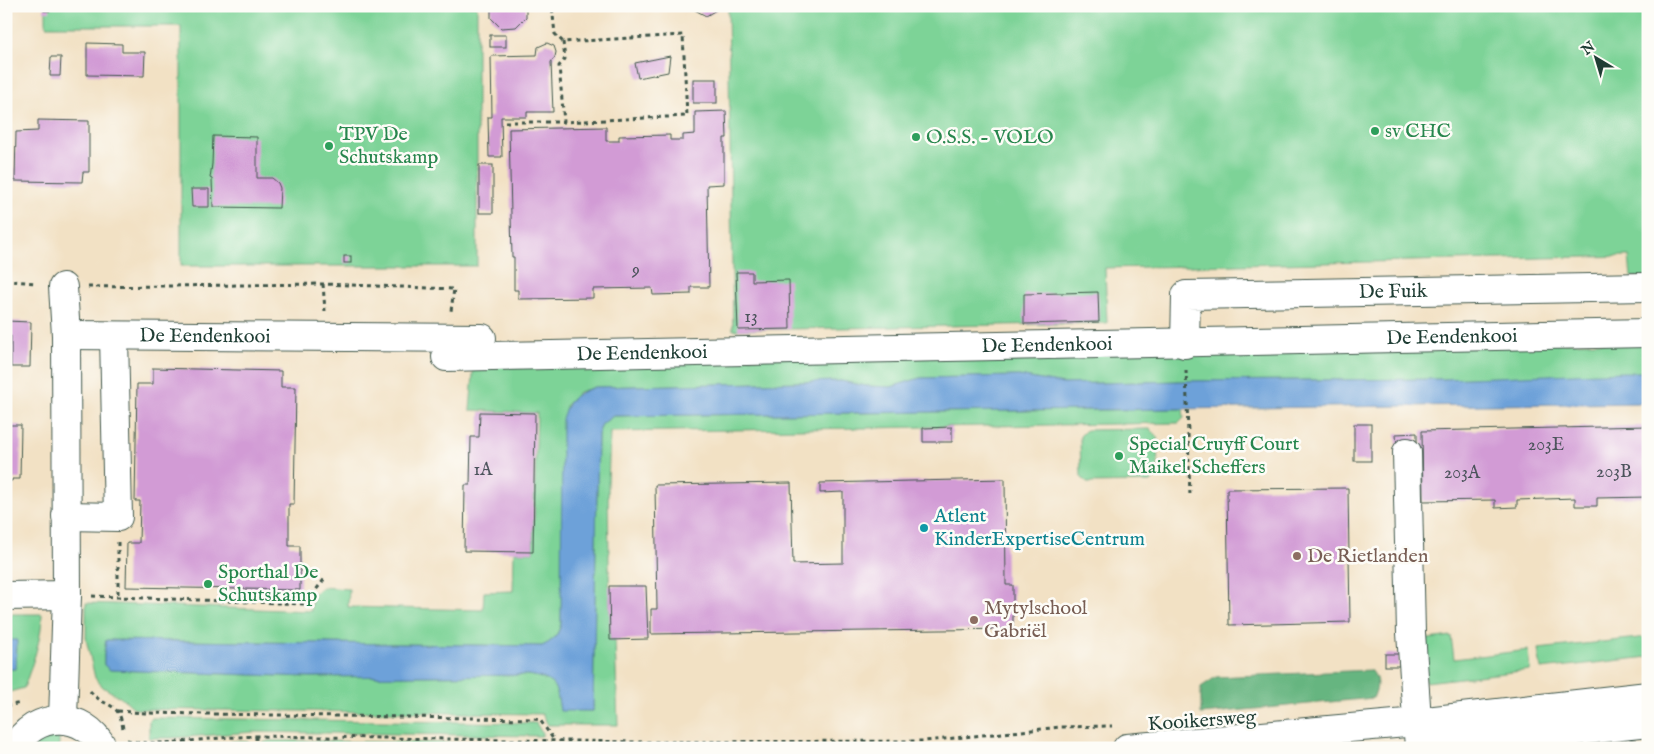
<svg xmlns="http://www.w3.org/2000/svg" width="1654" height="754" font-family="'IM FELL English',serif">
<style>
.green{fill:#7dd397;stroke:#4e8866}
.forest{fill:#66b580;stroke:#42795a}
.water{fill:#6da1d9;stroke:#466f86}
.building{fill:#d29bd5}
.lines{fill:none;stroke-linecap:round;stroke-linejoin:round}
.minor-casing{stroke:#3f564a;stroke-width:30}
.path{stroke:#3f564a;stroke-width:3;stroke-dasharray:4 4;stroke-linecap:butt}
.minor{stroke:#fff;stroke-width:28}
.leisure-dot{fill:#2e9e5b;stroke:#fdfcf7;stroke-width:2}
.culture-dot{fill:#0f9aa8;stroke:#fdfcf7;stroke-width:2}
.education-dot{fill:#8d6e63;stroke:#fdfcf7;stroke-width:2}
.labels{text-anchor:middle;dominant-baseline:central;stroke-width:5;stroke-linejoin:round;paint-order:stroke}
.number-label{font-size:18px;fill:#4c545c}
.leisure-label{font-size:20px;fill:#27864d;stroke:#fdfcf7;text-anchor:start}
.street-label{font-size:20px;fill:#1f3d34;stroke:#fdfcf7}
.culture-label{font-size:20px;fill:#0d838f;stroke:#fdfcf7;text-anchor:start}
.education-label{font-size:20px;fill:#785e54;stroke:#fdfcf7;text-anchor:start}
</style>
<rect width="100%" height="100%" fill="#fdfcf7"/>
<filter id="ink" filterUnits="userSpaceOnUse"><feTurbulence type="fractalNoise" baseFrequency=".02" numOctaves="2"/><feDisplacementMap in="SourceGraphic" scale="10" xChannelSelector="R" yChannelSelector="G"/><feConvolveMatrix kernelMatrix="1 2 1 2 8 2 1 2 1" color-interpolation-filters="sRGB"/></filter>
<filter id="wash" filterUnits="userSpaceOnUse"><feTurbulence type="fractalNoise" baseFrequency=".0096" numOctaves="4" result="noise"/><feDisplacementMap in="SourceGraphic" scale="20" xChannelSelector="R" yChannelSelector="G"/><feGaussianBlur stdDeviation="1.12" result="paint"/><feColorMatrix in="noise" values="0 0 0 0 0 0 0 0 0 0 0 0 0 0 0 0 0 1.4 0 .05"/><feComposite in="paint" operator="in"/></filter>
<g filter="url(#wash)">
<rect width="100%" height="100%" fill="#f2e1c4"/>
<!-- green -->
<g class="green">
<polygon points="46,6 477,6 477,266 181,266 181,26 46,26"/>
<polygon points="728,6 1648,6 1648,277 1631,277 1629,256 1105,268 1107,323 733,330"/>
<path d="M1648,341V372L1444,379L1182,381L1063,384L1019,376L920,378L891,387L866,386L841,381L595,387L579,392L566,405L561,624C557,636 553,641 542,646L106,640L104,653V665L110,670L310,677L529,675C556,680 556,686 560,710L593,711L598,434L602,424L613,416L1183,409L1184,418L1179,423L610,432L608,485L610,640H615L618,725H548L542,714L135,709L126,701L103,687L95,678L86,639V603L311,611L312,595L322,587L349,589L348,607L483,610L484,592L513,591L514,552H533L537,413L470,410L474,363Z"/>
<polygon points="1150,429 1157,436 1158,475 1151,482 1087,483 1081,477 1080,436 1086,430"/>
<path d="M6,614H42C42,640 32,664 24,688L6,693V669H16L17,641L6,640Z"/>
<polygon points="1451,636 1454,659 1528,650 1530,670 1426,682 1421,640"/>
<polygon points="1648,637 1648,657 1541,669 1538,649"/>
<polygon points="152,718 536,723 542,733 542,736 254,732 171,738 149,738 149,721"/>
<path d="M59,735V748H33C39,739 49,737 59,735Z"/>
<polygon points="236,741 248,742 252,748 148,748 181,747"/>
<polygon points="269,741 317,741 625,746 623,748 261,748 263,743"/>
</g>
<!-- forest -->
<path class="forest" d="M1371,670C1379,679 1378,687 1373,698L1201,714V687L1216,677Z"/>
<!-- water -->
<g class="water">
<path d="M1624,372H1648V403L613,416L602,424L598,434L593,711H560C556,685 556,680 529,675L310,677L110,670L104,665V653L106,640L542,646C553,641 558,636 561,624L562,419C568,398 575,394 595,387L841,381L866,386L891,387L920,378L1019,376L1063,384L1182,381L1444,379Z"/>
<polygon points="6,640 17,640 16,669 6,669"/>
</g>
<g id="blocks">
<!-- building -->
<g class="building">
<rect x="44" y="6" width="6" height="5"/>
<polygon points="491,6 526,6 526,17 516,27 501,28 491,18"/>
<polygon points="695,6 716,6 716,10 706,16 695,10"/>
<rect x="490" y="35" width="16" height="12"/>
<polygon points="87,43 122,44 122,52 145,52 144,76 87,75"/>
<polygon points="547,43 554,46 556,52 555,57 551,62 553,112 527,112 527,117 501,117 502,157 489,157 488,117 492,117 491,56 537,55 538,47"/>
<polygon points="670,56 668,72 638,78 635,63"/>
<polygon points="51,57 61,57 60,76 50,76"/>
<rect x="693" y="79" width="24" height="24"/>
<polygon points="726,111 727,138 724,138 724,184 707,185 709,287 691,287 691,294 653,295 652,288 593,289 593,298 518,299 518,290 514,290 514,257 512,257 509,129 606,127 606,141 619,141 619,136 670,135 670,140 683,140 683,135 695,134 695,112"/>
<polygon points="38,120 89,121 89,172 83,172 82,182 15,181 16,132 38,131"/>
<polygon points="213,136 257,137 257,178 272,178 278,183 280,188 279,208 213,207 212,179 210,178 212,164"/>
<rect x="479" y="165" width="14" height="48"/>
<polygon points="191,189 209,189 209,207 192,207"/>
<rect x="344" y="256" width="7" height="7"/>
<polygon points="736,272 752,272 752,281 789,280 790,329 738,330"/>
<polygon points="1098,292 1099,322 1024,324 1024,294"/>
<polygon points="6,321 31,322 30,367 11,367 11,336 6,336"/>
<polygon points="153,368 281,371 281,387 296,387 294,504 289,504 289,546 300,546 300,590 126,587 127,543 139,543 140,501 135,501 137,384 153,384"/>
<polygon points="480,412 535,413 533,552 464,551 465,485 470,485 471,437 479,437"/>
<rect x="1354" y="424" width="17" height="37"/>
<polygon points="6,425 21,425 20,479 12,479 12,481 6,481"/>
<polygon points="1648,426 1648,497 1597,498 1597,506 1575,506 1575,498 1517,500 1517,507 1495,508 1495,500 1423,501 1422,431"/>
<polygon points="952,427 952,442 923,442 923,428"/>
<polygon points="1417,433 1417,448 1397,449 1396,434"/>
<polygon points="1005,479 1006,585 1013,585 1013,629 651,634 651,609 657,609 655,485 791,483 793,564 843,563 843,492 820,493 820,483"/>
<polygon points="1348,488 1350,622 1229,625 1227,489"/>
<polygon points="609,586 646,586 648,639 610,640"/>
<rect x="1385" y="654" width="14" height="12"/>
</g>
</g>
</g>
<g filter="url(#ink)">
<use href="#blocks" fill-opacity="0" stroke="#3f564a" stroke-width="1"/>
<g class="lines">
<defs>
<g id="minor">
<polyline points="63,287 66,335 67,595 63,719"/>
<path id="s1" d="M66,335L482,338"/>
<path id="s2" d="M1185,344L1186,295L1648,287"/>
<path id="s3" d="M446,357L1648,333"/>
<polyline points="1407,452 1411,633 1419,748"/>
<polyline points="66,516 118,517 114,336"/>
<polyline points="6,596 67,595"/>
<path d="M15,748C33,711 85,710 103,748"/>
<polyline points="1127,748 1417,722 1648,696"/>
<polyline points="1427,748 1648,723"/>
</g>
</defs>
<!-- minor casing -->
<use href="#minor" class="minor-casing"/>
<!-- path -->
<g class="path">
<polyline points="563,42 565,59 559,66 564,122"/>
<polyline points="505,122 564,122 687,116 683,35 563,42 555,34 552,6"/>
<polyline points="6,278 11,281 37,283"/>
<polyline points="323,284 325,311"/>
<polyline points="88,287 323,284 454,289 451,311"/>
<polyline points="1186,370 1190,497"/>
<polyline points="118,542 118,596"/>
<polyline points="92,596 305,604 326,577"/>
<path d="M90,691C106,710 119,699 123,729"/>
<polyline points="6,706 21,703"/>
<polyline points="118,711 145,713 534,719 540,720 554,740"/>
<polyline points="256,736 256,748"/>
<path d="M127,740C153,747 193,740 221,738C232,737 244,737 256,736L637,742L925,741L1061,727L1112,726"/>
</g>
<!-- minor -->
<use href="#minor" class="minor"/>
</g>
</g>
<!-- markers -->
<g class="leisure-dot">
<circle cx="1375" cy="131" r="5"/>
<circle cx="916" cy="137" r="5"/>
<circle cx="329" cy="146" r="5"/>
<circle cx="1119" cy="456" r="5"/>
<circle cx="208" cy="584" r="5"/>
</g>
<circle class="culture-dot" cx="924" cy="528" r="5"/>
<g class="education-dot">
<circle cx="1297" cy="556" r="5"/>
<circle cx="974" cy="620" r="5"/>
</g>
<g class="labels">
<!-- number labels -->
<g class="number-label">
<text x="636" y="270">9</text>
<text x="751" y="317">13</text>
<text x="1546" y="445">203E</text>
<text x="483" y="470">1A</text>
<text x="1614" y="472">203B</text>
<text x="1462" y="473">203A</text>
</g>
<!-- leisure labels -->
<g class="leisure-label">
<text x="1385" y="131">sv CHC</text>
<text x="339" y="134">TPV De<tspan x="339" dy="23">Schutskamp</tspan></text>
<text x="926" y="137">O.S.S. - VOLO</text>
<text x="1129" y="444">Special Cruyff Court<tspan x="1129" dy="23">Maikel Scheffers</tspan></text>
<text x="218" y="572">Sporthal De<tspan x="218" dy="23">Schutskamp</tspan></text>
</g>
<!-- street labels -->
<g class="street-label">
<text stroke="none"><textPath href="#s2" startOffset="256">De Fuik</textPath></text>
<text stroke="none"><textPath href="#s1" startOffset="139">De Eendenkooi</textPath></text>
<text stroke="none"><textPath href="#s3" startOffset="1006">De Eendenkooi</textPath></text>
<text stroke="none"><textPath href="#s3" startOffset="601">De Eendenkooi</textPath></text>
<text stroke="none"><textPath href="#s3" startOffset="196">De Eendenkooi</textPath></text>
<text transform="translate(1202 721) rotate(-4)">Kooikersweg</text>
</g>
<!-- culture labels -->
<g class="culture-label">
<text x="934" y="516">Atlent<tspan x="934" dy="23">KinderExpertiseCentrum</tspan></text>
</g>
<!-- education labels -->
<g class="education-label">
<text x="1307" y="556">De Rietlanden</text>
<text x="984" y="608">Mytylschool<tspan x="984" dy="23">Gabriël</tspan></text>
</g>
</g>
<!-- margin -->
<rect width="1654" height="754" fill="none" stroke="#fdfcf7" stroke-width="25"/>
<!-- north arrow -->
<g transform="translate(1596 58) rotate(322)" stroke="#fdfcf7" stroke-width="4" paint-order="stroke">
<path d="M0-4L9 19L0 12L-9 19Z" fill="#1f3d34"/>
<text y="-8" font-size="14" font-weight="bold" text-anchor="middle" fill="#1f3d34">N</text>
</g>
</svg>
